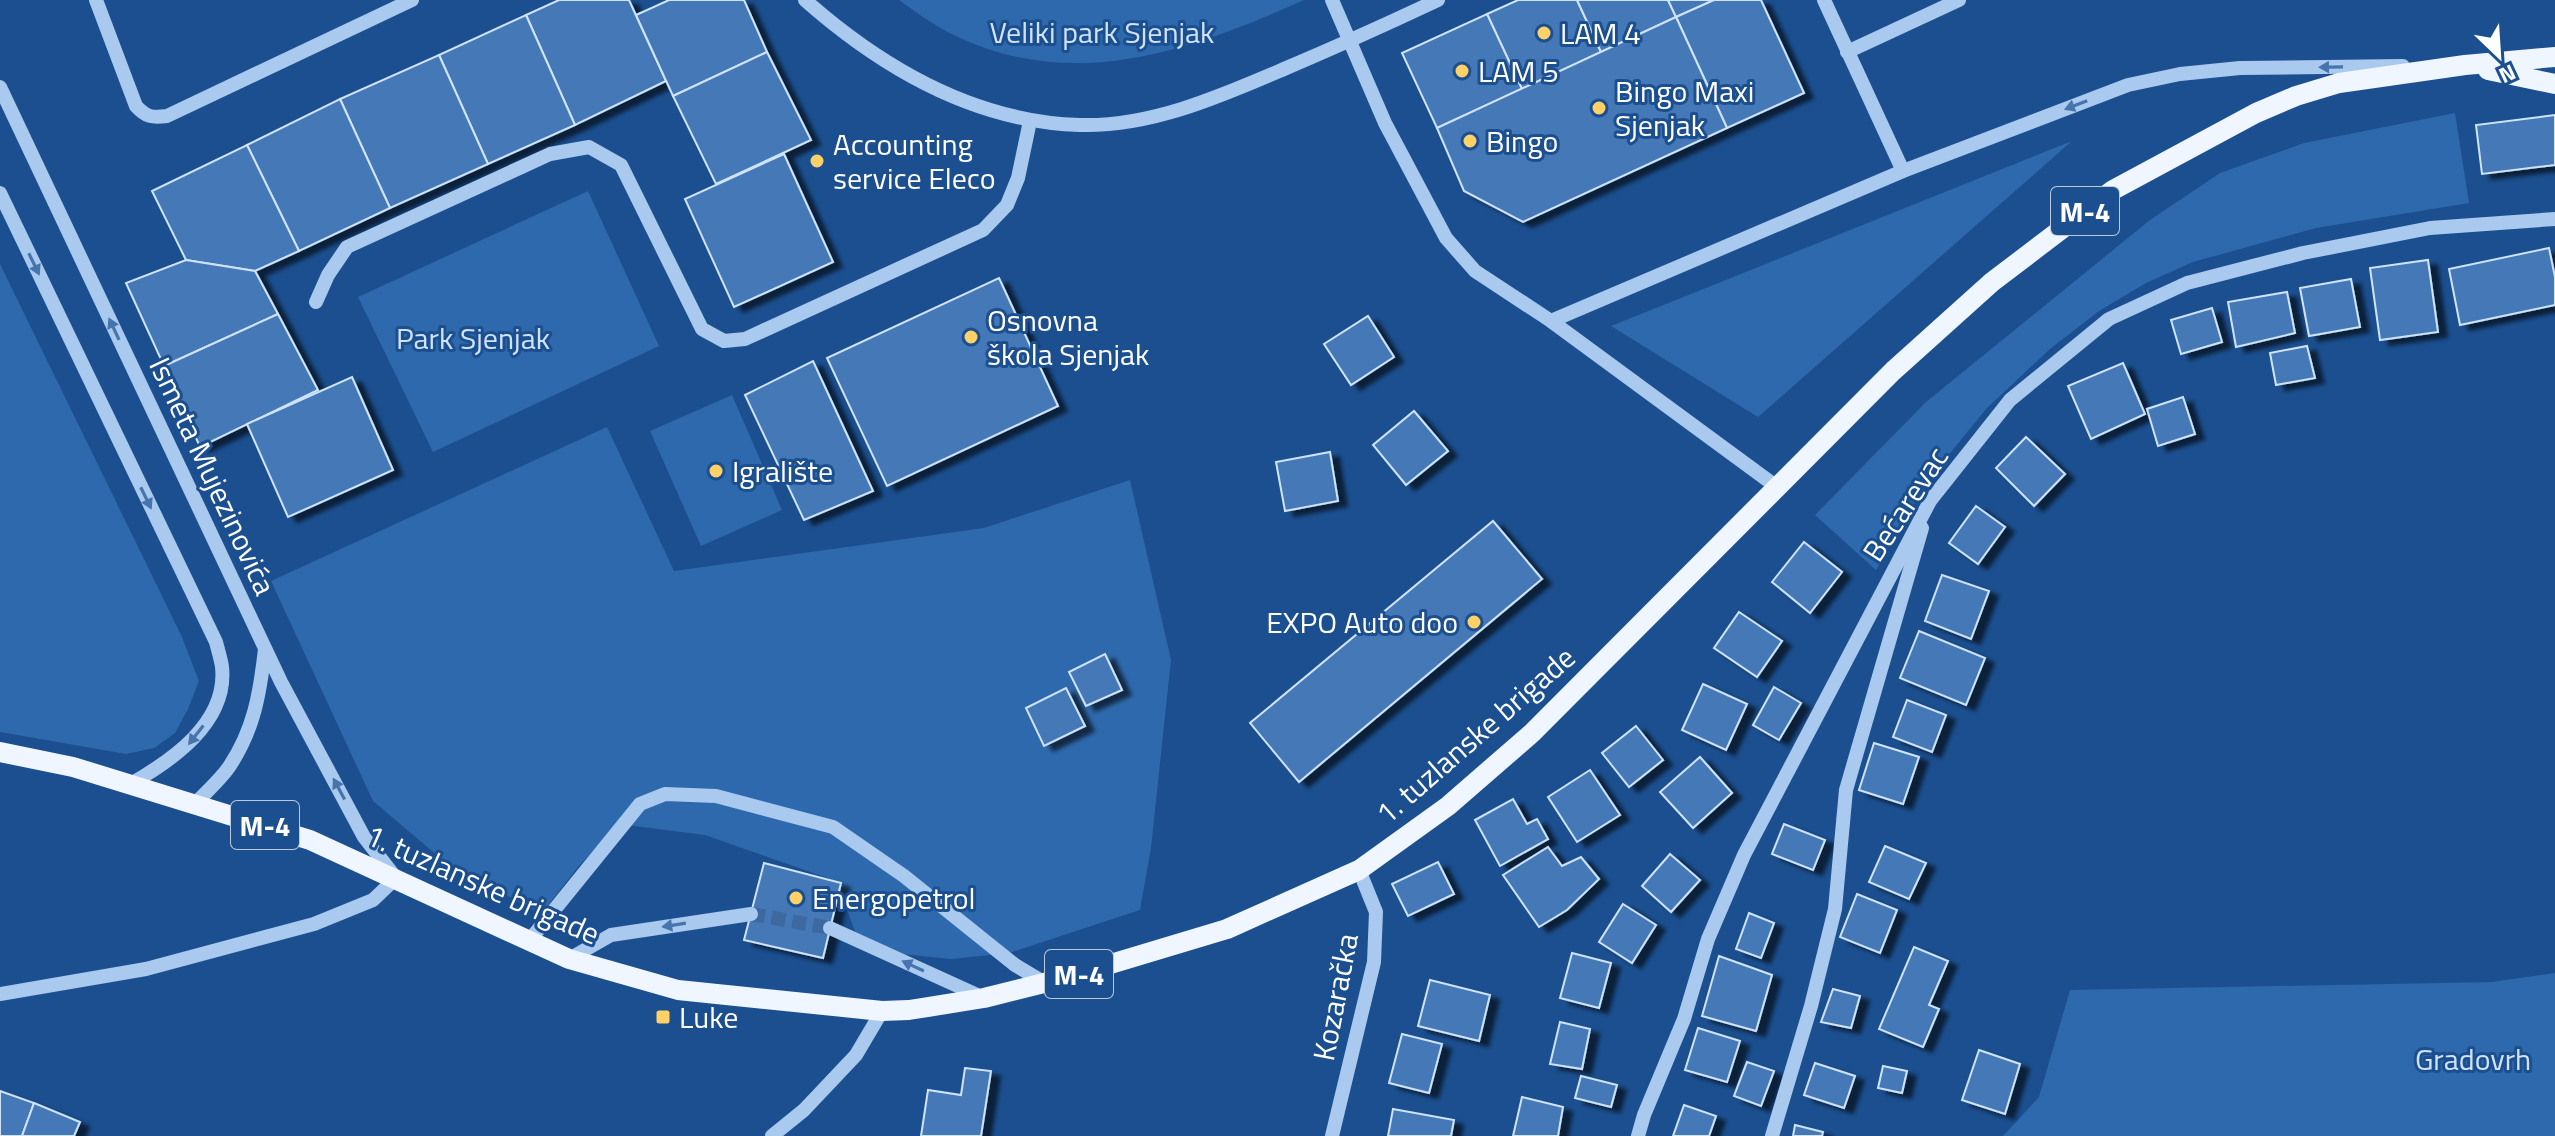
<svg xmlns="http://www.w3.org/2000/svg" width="2555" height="1136" font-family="'Titillium Web',sans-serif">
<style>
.green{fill:#2e69ad}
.building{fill:#4478b7;stroke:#cfe3fa;stroke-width:2;filter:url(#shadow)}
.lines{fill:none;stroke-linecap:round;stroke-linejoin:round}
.minor-tunnel{stroke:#3d69a0;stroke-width:14;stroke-dasharray:14 7;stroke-linecap:butt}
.minor{stroke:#a9c9ee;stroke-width:14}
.major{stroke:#f0f6ff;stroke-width:20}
.oneway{fill:#4674ac}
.poi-dot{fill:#ffd166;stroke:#1b4f8f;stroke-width:3}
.labels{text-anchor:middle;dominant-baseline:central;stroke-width:6;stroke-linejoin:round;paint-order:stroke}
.shield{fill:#1b4f8f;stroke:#bbcadd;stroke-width:2}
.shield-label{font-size:28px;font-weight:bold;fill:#fff}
.park-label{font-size:30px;fill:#cfe3fa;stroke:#1b4f8f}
.poi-label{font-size:30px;fill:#fff;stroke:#1b4f8f;text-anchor:start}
.street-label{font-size:30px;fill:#fff;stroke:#1b4f8f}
</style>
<defs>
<filter id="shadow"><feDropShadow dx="9" dy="5" stdDeviation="2" flood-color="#0009"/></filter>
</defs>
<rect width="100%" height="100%" fill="#1b4f8f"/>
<!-- green -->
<g class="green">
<path d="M899,0H1304C1192,50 1075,93 956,36C936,27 917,13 899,0Z"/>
<polygon points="2455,113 2469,203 2316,228 2193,262 2146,283 2099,311 2050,349 1987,408 1929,479 1876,570 1815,515 1926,402 2150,220 2220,173 2304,143"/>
<polygon points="2072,141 1758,417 1611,326"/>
<polygon points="588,191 659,346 433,452 358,297"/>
<polygon points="0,264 182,637 199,681 188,709 175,733 154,748 126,754 0,732"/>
<polygon points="732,395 782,510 701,546 650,431"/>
<polygon points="607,427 674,571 984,528 1130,480 1171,660 1151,848 1140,910 1009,953 951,959 862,950 836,881 705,835 619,824 578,867 541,914 445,862 373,801 271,581"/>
<polygon points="2555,973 2555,1136 2003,1136 2039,1097 2070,990 2492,982"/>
</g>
<!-- building -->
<g class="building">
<polygon points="559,0 629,0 666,81 575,125 526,15"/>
<polygon points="669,0 744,0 767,52 673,96 636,15"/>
<polygon points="1518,0 1577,0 1601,52 1522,89 1487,14"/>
<polygon points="1577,0 1668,0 1676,17 1601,52"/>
<polygon points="1668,0 1714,0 1676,17"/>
<polygon points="1714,0 1761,0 1804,93 1727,128 1676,17"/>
<polygon points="1487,14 1522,89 1437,128 1402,53"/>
<polygon points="526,15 575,125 488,164 439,55"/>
<polygon points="1676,17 1727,128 1523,222 1464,191 1437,128"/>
<polygon points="767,52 811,140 716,184 673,96"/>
<polygon points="439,55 488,164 390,208 340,99"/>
<polygon points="340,99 390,208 299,251 247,145"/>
<polygon points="2555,115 2555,165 2482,174 2476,125"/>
<polygon points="247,145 299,251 255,271 186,260 152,191"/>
<polygon points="784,154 833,262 734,307 685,199"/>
<polygon points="2549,248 2555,277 2555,305 2460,325 2449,269"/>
<polygon points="186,260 255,271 278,314 164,366 126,283"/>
<polygon points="2428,260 2438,332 2380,340 2370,268"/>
<polygon points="999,278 1058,406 887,486 827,358"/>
<polygon points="2351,279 2360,327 2309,336 2300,288"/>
<polygon points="2287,292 2295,333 2236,347 2228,302"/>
<polygon points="2212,308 2222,342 2181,354 2171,320"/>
<polygon points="278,314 318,390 200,447 164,366"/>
<polygon points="1368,316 1394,357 1351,385 1324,344"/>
<polygon points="2307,346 2315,378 2276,385 2270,353"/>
<polygon points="813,361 873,491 804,520 745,395"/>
<polygon points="2123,363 2145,414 2091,439 2068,386"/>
<polygon points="352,377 393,470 288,517 247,424"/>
<polygon points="2183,397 2195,434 2158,446 2147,409"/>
<polygon points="1414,411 1448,451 1406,485 1373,445"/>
<polygon points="2026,437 2065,474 2034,506 1996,468"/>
<polygon points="1330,452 1338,501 1285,511 1276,462"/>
<polygon points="1976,506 2005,527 1978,564 1949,543"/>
<polygon points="1493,521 1542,579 1299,782 1250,723"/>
<polygon points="1804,542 1842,572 1810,613 1772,582"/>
<polygon points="1942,575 1989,591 1971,639 1925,621"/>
<polygon points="1739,612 1782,641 1757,677 1714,648"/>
<polygon points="1919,631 1985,658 1966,705 1900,678"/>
<polygon points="1105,654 1122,690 1086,706 1069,672"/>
<polygon points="1703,684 1747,704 1726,750 1682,730"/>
<polygon points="1774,687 1801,703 1779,740 1753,725"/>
<polygon points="1066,688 1085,726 1044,746 1026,708"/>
<polygon points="1907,700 1946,715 1932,752 1893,737"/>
<polygon points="1636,726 1663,760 1629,787 1602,753"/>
<polygon points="1874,743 1919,757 1903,804 1859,790"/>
<polygon points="1700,757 1732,793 1693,828 1660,792"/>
<polygon points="1590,770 1620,815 1577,842 1548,797"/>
<polygon points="1513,799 1527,824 1537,819 1548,839 1500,866 1475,820"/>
<polygon points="1784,824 1825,840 1813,870 1772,854"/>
<polygon points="1885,846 1926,863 1909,899 1869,882"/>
<polygon points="1548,847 1562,866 1581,857 1599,879 1567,910 1539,927 1503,875"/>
<polygon points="1670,854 1700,880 1671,912 1642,886"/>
<polygon points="1438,862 1454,894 1408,916 1392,884"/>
<polygon points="764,863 841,883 823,958 744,940"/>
<polygon points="1857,894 1897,910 1880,953 1840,937"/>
<polygon points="1623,904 1656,925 1632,963 1599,942"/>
<polygon points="1749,913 1774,923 1761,958 1736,949"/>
<polygon points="1914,947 1948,961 1929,1005 1939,1009 1923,1047 1879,1029"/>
<polygon points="1572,953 1611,963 1599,1008 1560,998"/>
<polygon points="1719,956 1772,975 1756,1031 1702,1016"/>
<polygon points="1430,980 1490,995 1479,1041 1418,1026"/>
<polygon points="1833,989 1860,996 1851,1028 1821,1022"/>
<polygon points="1560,1022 1590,1029 1582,1069 1550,1064"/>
<polygon points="1698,1028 1740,1041 1727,1082 1685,1070"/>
<polygon points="1402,1034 1442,1044 1429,1093 1389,1083"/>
<polygon points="1979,1050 2020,1064 2005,1114 1962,1100"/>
<polygon points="1747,1062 1774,1071 1761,1106 1734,1096"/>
<polygon points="1815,1063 1855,1076 1844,1108 1804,1095"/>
<polygon points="1883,1066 1907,1071 1902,1093 1878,1088"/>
<polygon points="965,1068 991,1071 981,1136 921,1136 928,1090 961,1095"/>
<polygon points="1581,1076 1617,1085 1611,1107 1575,1098"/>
<polygon points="0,1091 34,1103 22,1136 0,1136"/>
<polygon points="1522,1097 1563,1107 1558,1136 1513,1136"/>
<polygon points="34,1103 80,1122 74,1136 22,1136"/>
<polygon points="1684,1105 1716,1116 1709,1136 1673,1136"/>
<polygon points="1393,1109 1454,1120 1451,1136 1388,1136"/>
<polygon points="1795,1125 1823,1132 1822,1136 1793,1136"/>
</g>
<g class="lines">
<!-- minor-tunnel -->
<polyline class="minor-tunnel" points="751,914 830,928"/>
<!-- minor -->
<g class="minor">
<path d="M96,0L136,106C146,117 152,118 167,116L412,0"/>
<path d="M805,0C882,68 976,122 1080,125C1151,127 1221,96 1284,69C1336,47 1387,24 1438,0"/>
<polyline points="1332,0 1385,123 1446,238 1475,271 1551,321 1777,487"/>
<polyline points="1824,0 1903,171"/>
<polyline points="1847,52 1959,0"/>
<polyline points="0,87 281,682 364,837 396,878 373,900 314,924 146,969 0,994"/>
<path d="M0,193L216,642C218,650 221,659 222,667C228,723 171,761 129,785"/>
<polyline points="316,302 328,275 347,247 550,154 589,147 621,165 702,329 724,341 745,339 983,230 1007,205 1018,178 1030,121"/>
<polyline points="1551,321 1903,171 2128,85 2180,74 2240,68 2403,66"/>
<path d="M195,804C206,792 220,780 229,767C254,730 260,693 265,649"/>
<polyline points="830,928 984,998"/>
<polyline points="529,941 640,804 665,794 716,796 833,827 904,876 1015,965 1045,983"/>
<polyline points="569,959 611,935 751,914"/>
<polyline points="772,1136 804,1110 856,1055 882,1011"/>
<polyline points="1332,1136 1374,962 1376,912 1359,870"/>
<polyline points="1638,1136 1644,1115 1684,1019 1708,939 1744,855 1930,501 2010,400 2109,319 2187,283 2303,253 2430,228 2555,219"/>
<polyline points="1772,1136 1811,1006 1835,909 1846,790 1922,528"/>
</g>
<!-- major -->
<g class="major">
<polyline points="2488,70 2555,84"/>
<polyline points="0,752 73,767 310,840 569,959 678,990 882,1011 909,1010 984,998 1064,978 1227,929 1359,870 1448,806 1532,733 1893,371 1992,282 2113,190 2256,113 2296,96 2339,83 2465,65 2555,57"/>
</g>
</g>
<!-- one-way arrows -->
<defs><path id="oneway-solid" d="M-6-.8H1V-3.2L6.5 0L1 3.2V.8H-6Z" transform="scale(2)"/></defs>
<g class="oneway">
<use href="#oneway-solid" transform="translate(2331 67) rotate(179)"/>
<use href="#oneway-solid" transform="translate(2076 105) rotate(159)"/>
<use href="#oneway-solid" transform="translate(34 264) rotate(64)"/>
<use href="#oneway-solid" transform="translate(114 329) rotate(-115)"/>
<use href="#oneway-solid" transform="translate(146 498) rotate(64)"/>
<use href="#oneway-solid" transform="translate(196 735) rotate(128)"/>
<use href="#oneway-solid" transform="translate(339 789) rotate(-118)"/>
<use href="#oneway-solid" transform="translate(674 925) rotate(171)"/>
<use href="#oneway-solid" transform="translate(913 966) rotate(-155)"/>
</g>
<!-- markers -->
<g class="poi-dot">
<circle cx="1544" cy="33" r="8"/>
<circle cx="1462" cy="71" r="8"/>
<circle cx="1599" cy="108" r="8"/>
<circle cx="1470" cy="141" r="8"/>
<circle cx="817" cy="161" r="8"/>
<circle cx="971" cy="337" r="8"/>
<circle cx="716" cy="471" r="8"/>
<circle cx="1474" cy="622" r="8"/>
<circle cx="796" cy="898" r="8"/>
<rect x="655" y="1009" width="16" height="16" rx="4"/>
</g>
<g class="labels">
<!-- shield labels -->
<g class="shield">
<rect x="2051" y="187" width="68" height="48" rx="6"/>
<rect x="231" y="801" width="68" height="48" rx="6"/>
<rect x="1045" y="950" width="68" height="48" rx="6"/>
</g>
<g class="shield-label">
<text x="2085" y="211">M-4</text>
<text x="265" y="825">M-4</text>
<text x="1079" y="974">M-4</text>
</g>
<!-- park labels -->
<g class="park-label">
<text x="1102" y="32">Veliki park Sjenjak</text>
<text x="473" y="338">Park Sjenjak</text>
<text x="2473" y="1059">Gradovrh</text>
</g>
<!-- poi labels -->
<g class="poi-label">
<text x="1560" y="33">LAM 4</text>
<text x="1478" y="71">LAM 5</text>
<text x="1615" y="91">Bingo Maxi<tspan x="1615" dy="34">Sjenjak</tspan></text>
<text x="1486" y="141">Bingo</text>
<text x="833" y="144">Accounting<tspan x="833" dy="34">service Eleco</tspan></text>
<text x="987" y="320">Osnovna<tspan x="987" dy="34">škola Sjenjak</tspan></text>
<text x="732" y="471">Igralište</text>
<text x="1458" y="622" text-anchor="end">EXPO Auto doo</text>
<text x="812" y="898">Energopetrol</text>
<text x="679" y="1017">Luke</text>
</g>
<!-- street labels -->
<g class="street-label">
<text transform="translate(213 476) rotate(65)">Ismeta Mujezinovića</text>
<text transform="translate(1905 504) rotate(-57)">Bećarevac</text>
<text transform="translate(1475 735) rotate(-41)">1. tuzlanske brigade</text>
<text transform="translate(483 884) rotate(24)">1. tuzlanske brigade</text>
<text transform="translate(1335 997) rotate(-79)">Kozaračka</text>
</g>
</g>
<!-- north arrow -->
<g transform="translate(2499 56) rotate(155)" stroke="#1b4f8f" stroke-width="6" paint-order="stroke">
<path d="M0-6L14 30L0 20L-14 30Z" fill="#ffffff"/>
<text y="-12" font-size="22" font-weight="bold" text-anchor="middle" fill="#ffffff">N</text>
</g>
</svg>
